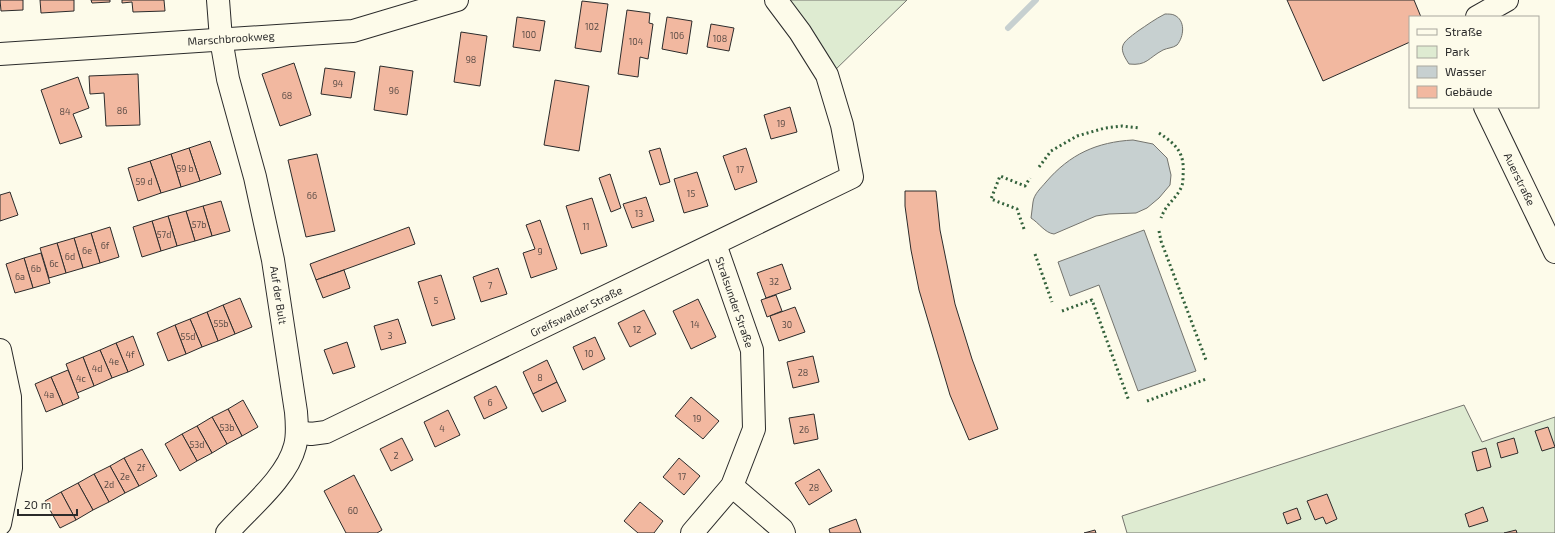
<svg xmlns="http://www.w3.org/2000/svg" width="1555" height="533" font-family="'Exo 2',sans-serif">
<style>
.green{fill:#deebd1;stroke:#74746e}
.water{fill:#c7d0d0;stroke:#74746e}
.lines{fill:none;stroke-linecap:round;stroke-linejoin:round}
.stream{stroke:#c7d0d0;stroke-width:6}
.building{fill:#f2b8a0;stroke:#2b2b2b}
.minor-casing{stroke:#2b2b2b;stroke-width:24}
.minor{stroke:#fdfbea;stroke-width:22}
.hedge{stroke:#34623c;stroke-width:3;stroke-dasharray:2 3;stroke-linecap:butt}
.labels{text-anchor:middle;dominant-baseline:central;stroke-width:3;stroke-linejoin:round;paint-order:stroke}
.number-label{font-size:9px;fill:#5d4e48}
.street-label{font-size:11px;fill:#2b2b2b;stroke:#fdfbea}
</style>
<rect width="100%" height="100%" fill="#fdfbea"/>
<!-- green -->
<g class="green">
<polygon points="784,0 907,0 833,72"/>
<polygon points="1464,405 1482,442 1555,417 1555,533 1127,533 1122,516"/>
</g>
<!-- water -->
<g class="water">
<path d="M1165,14C1168,14 1172,14 1174,15C1186,20 1184,37 1177,45C1173,48 1167,48 1163,50C1148,58 1147,66 1129,64C1117,46 1122,43 1138,31C1147,25 1155,19 1165,14Z"/>
<path d="M1133,140L1153,144L1167,158L1171,175L1170,185L1159,198L1147,208L1136,213L1109,214L1096,216L1054,234C1045,233 1039,223 1031,218C1032,213 1032,207 1033,202C1034,194 1041,188 1046,182C1070,154 1097,142 1133,140Z"/>
<polygon points="1144,230 1196,371 1138,391 1099,285 1070,296 1058,262"/>
</g>
<g class="lines">
<!-- stream -->
<polyline class="stream" points="1008,28 1036,0"/>
</g>
<!-- building -->
<g class="building">
<polygon points="0,0 23,0 23,10 1,11"/>
<polygon points="40,0 74,0 74,11 41,13"/>
<polygon points="91,0 110,0 110,2 92,3"/>
<polygon points="122,0 164,0 165,11 133,12 132,2 122,3"/>
<polygon points="1287,0 1414,0 1421,17 1410,17 1410,42 1323,81"/>
<polygon points="582,1 608,4 601,52 575,48"/>
<polygon points="627,10 650,13 649,23 653,24 648,59 640,57 638,77 618,74"/>
<polygon points="517,17 545,21 540,51 513,47"/>
<polygon points="667,17 692,21 687,54 662,49"/>
<polygon points="711,24 734,28 729,51 707,47"/>
<polygon points="461,32 487,36 480,86 454,82"/>
<polygon points="294,63 311,115 280,126 262,74"/>
<polygon points="380,66 413,71 407,115 374,110"/>
<polygon points="325,68 355,72 351,98 321,94"/>
<polygon points="138,74 140,125 106,126 104,93 90,94 89,76"/>
<polygon points="78,77 89,108 73,114 82,137 60,144 41,90"/>
<polygon points="555,80 589,86 579,151 544,145"/>
<polygon points="790,107 797,132 771,139 764,115"/>
<polygon points="210,141 221,174 200,181 189,148"/>
<polygon points="189,148 200,181 181,187 171,154"/>
<polygon points="660,148 670,182 660,185 649,151"/>
<polygon points="746,148 757,182 735,190 723,156"/>
<polygon points="171,154 181,187 161,193 150,161"/>
<polygon points="317,154 335,231 306,237 288,160"/>
<polygon points="150,161 161,193 138,201 128,168"/>
<polygon points="697,172 708,206 684,213 674,179"/>
<polygon points="610,174 621,208 611,212 599,178"/>
<polygon points="905,191 936,191 940,230 955,304 972,359 998,429 969,440 950,395 919,290 911,250 905,206"/>
<polygon points="10,192 18,215 0,221 0,195"/>
<polygon points="646,197 654,221 632,228 623,204"/>
<polygon points="592,198 607,246 581,254 566,206"/>
<polygon points="221,201 230,231 212,236 203,206"/>
<polygon points="203,206 212,236 195,241 186,211"/>
<polygon points="186,211 195,241 177,246 168,216"/>
<polygon points="168,216 177,246 161,251 152,221"/>
<polygon points="540,220 557,269 531,278 523,253 535,249 526,225"/>
<polygon points="152,221 161,251 142,257 133,227"/>
<polygon points="110,227 119,257 100,263 91,233"/>
<polygon points="409,227 415,244 316,280 310,264"/>
<polygon points="91,233 100,263 83,268 74,238"/>
<polygon points="74,238 83,268 66,273 57,243"/>
<polygon points="57,243 66,273 49,278 40,248"/>
<polygon points="41,253 50,283 33,288 24,258"/>
<polygon points="24,258 33,288 15,293 6,264"/>
<polygon points="782,264 791,289 766,298 757,273"/>
<polygon points="498,268 507,294 481,302 473,277"/>
<polygon points="344,270 350,288 323,298 316,280"/>
<polygon points="441,275 455,319 432,326 418,282"/>
<polygon points="776,295 782,311 767,317 761,300"/>
<polygon points="240,298 252,327 235,334 223,305"/>
<polygon points="698,299 716,337 691,349 673,311"/>
<polygon points="223,305 235,334 218,341 207,312"/>
<polygon points="795,307 805,332 779,341 770,316"/>
<polygon points="644,310 656,334 630,347 618,323"/>
<polygon points="207,312 218,341 202,347 190,319"/>
<polygon points="190,319 202,347 186,354 175,325"/>
<polygon points="398,319 406,343 381,350 374,326"/>
<polygon points="175,325 186,354 168,361 157,333"/>
<polygon points="133,336 144,365 128,372 116,343"/>
<polygon points="595,337 605,359 583,370 573,347"/>
<polygon points="347,342 355,367 333,374 324,350"/>
<polygon points="116,343 128,372 112,378 100,350"/>
<polygon points="100,350 112,378 94,386 83,357"/>
<polygon points="813,356 819,382 793,388 787,362"/>
<polygon points="83,357 94,386 77,393 66,364"/>
<polygon points="547,360 557,382 533,394 523,372"/>
<polygon points="68,370 79,398 63,405 51,377"/>
<polygon points="51,377 63,405 46,412 35,384"/>
<polygon points="557,382 566,401 542,412 533,394"/>
<polygon points="496,386 507,408 484,419 474,397"/>
<polygon points="691,397 719,421 703,439 675,416"/>
<polygon points="243,400 258,427 242,436 228,409"/>
<polygon points="228,409 242,436 227,444 212,417"/>
<polygon points="448,410 460,435 435,447 424,422"/>
<polygon points="814,414 818,439 794,444 789,418"/>
<polygon points="212,417 227,444 212,453 197,426"/>
<polygon points="197,426 212,453 197,461 182,434"/>
<polygon points="1548,427 1555,447 1542,451 1535,431"/>
<polygon points="182,434 197,461 180,471 165,444"/>
<polygon points="402,438 413,460 391,471 380,449"/>
<polygon points="1514,438 1518,453 1501,458 1497,443"/>
<polygon points="1486,448 1491,467 1477,471 1472,452"/>
<polygon points="142,449 157,476 139,486 124,458"/>
<polygon points="124,458 139,486 125,493 110,466"/>
<polygon points="679,458 700,476 684,495 663,477"/>
<polygon points="110,466 125,493 109,502 94,474"/>
<polygon points="819,469 832,491 809,505 795,483"/>
<polygon points="94,474 109,502 93,510 78,483"/>
<polygon points="354,475 382,530 377,533 346,533 324,491"/>
<polygon points="78,483 93,510 76,520 61,492"/>
<polygon points="61,492 76,520 60,528 45,501"/>
<polygon points="1327,494 1337,519 1326,524 1323,517 1315,520 1307,501"/>
<polygon points="640,502 663,521 654,533 638,533 624,521"/>
<polygon points="1483,507 1488,521 1469,527 1465,514"/>
<polygon points="1297,508 1301,519 1287,524 1283,513"/>
<polygon points="856,519 861,533 830,533 829,529"/>
<polygon points="1095,530 1096,533 1084,533"/>
<polygon points="1516,530 1517,533 1504,533"/>
</g>
<g class="lines">
<defs>
<g id="minor">
<path d="M218,0L221,39L228,79L255,177L273,260L296,412C297,423 298,435 295,446C287,478 249,508 227,533"/>
<polyline points="1477,17 1507,0"/>
<polyline points="0,54 353,31 457,0"/>
<polyline points="1485,107 1555,252"/>
<polyline points="0,350 10,397 11,468 0,524"/>
<polyline points="297,432 311,434 326,432 852,177 842,125 827,75 800,32 776,0"/>
<polyline points="732,486 782,529 784,533"/>
<polyline points="692,533 732,486 754,429 752,350 715,244"/>
</g>
</defs>
<!-- minor casing -->
<use href="#minor" class="minor-casing"/>
<!-- minor -->
<use href="#minor" class="minor"/>
<!-- hedge -->
<g class="hedge">
<path d="M1159,133C1177,145 1185,153 1183,176C1183,180 1183,184 1181,188C1175,200 1166,204 1161,218"/>
<polyline points="1039,167 1051,151 1077,136 1105,128 1122,126 1139,128"/>
<polyline points="1024,229 1017,209 991,199 1000,176 1025,186 1030,178"/>
<polyline points="1159,231 1161,241 1206,360"/>
<polyline points="1035,254 1052,302"/>
<polyline points="1062,311 1092,300 1129,401"/>
<polyline points="1147,401 1206,379"/>
</g>
</g>
<g class="labels">
<!-- number labels -->
<g class="number-label">
<text x="592" y="26">102</text>
<text x="529" y="34">100</text>
<text x="677" y="35">106</text>
<text x="720" y="38">108</text>
<text x="636" y="41">104</text>
<text x="471" y="59">98</text>
<text x="338" y="83">94</text>
<text x="394" y="90">96</text>
<text x="287" y="95">68</text>
<text x="122" y="110">86</text>
<text x="65" y="111">84</text>
<text x="781" y="123">19</text>
<text x="185" y="168">59 b</text>
<text x="740" y="169">17</text>
<text x="144" y="181">59 d</text>
<text x="691" y="193">15</text>
<text x="312" y="195">66</text>
<text x="639" y="213">13</text>
<text x="199" y="224">57b</text>
<text x="586" y="226">11</text>
<text x="164" y="234">57d</text>
<text x="105" y="245">6f</text>
<text x="87" y="250">6e</text>
<text x="540" y="251">9</text>
<text x="70" y="256">6d</text>
<text x="54" y="263">6c</text>
<text x="36" y="268">6b</text>
<text x="20" y="276">6a</text>
<text x="774" y="281">32</text>
<text x="490" y="285">7</text>
<text x="436" y="300">5</text>
<text x="221" y="323">55b</text>
<text x="695" y="324">14</text>
<text x="787" y="324">30</text>
<text x="637" y="329">12</text>
<text x="390" y="335">3</text>
<text x="188" y="336">55d</text>
<text x="589" y="353">10</text>
<text x="130" y="354">4f</text>
<text x="114" y="361">4e</text>
<text x="97" y="368">4d</text>
<text x="803" y="372">28</text>
<text x="540" y="377">8</text>
<text x="81" y="378">4c</text>
<text x="49" y="394">4a</text>
<text x="490" y="402">6</text>
<text x="697" y="418">19</text>
<text x="227" y="427">53b</text>
<text x="442" y="428">4</text>
<text x="804" y="429">26</text>
<text x="197" y="444">53d</text>
<text x="396" y="455">2</text>
<text x="141" y="467">2f</text>
<text x="125" y="476">2e</text>
<text x="682" y="476">17</text>
<text x="109" y="484">2d</text>
<text x="814" y="487">28</text>
<text x="353" y="510">60</text>
</g>
<!-- street labels -->
<g class="street-label">
<text transform="translate(231 38) rotate(-4)">Marschbrookweg</text>
<text transform="translate(1520 179) rotate(64)">Auerstraße</text>
<text transform="translate(279 295) rotate(81)">Auf der Bult</text>
<text transform="translate(735 302) rotate(71)">Stralsunder Straße</text>
<text transform="translate(576 311) rotate(-26)">Greifswalder Straße</text>
</g>
</g>
<!-- legend -->
<rect x="1409" y="16" width="130" height="92" fill="#fdfbea" stroke="#a9a89e"/>
<rect x="1417" y="29" width="20" height="6" fill="#fdfbea" stroke="#a9a89e"/>
<text x="1445" y="36" font-size="12" fill="#2b2b2b">Straße</text>
<rect x="1417" y="46" width="20" height="12" fill="#deebd1" stroke="#a9a89e"/>
<text x="1445" y="56" font-size="12" fill="#2b2b2b">Park</text>
<rect x="1417" y="66" width="20" height="12" fill="#c7d0d0" stroke="#a9a89e"/>
<text x="1445" y="76" font-size="12" fill="#2b2b2b">Wasser</text>
<rect x="1417" y="86" width="20" height="12" fill="#f2b8a0" stroke="#a9a89e"/>
<text x="1445" y="96" font-size="12" fill="#2b2b2b">Gebäude</text>
<!-- scale -->
<path d="M18 509v6h59v-6" fill="none" stroke="#2b2b2b" stroke-width="2"/>
<text x="24" y="509" font-size="12" fill="#2b2b2b" stroke="#fdfbea" stroke-width="3" paint-order="stroke">20 m</text>
</svg>
